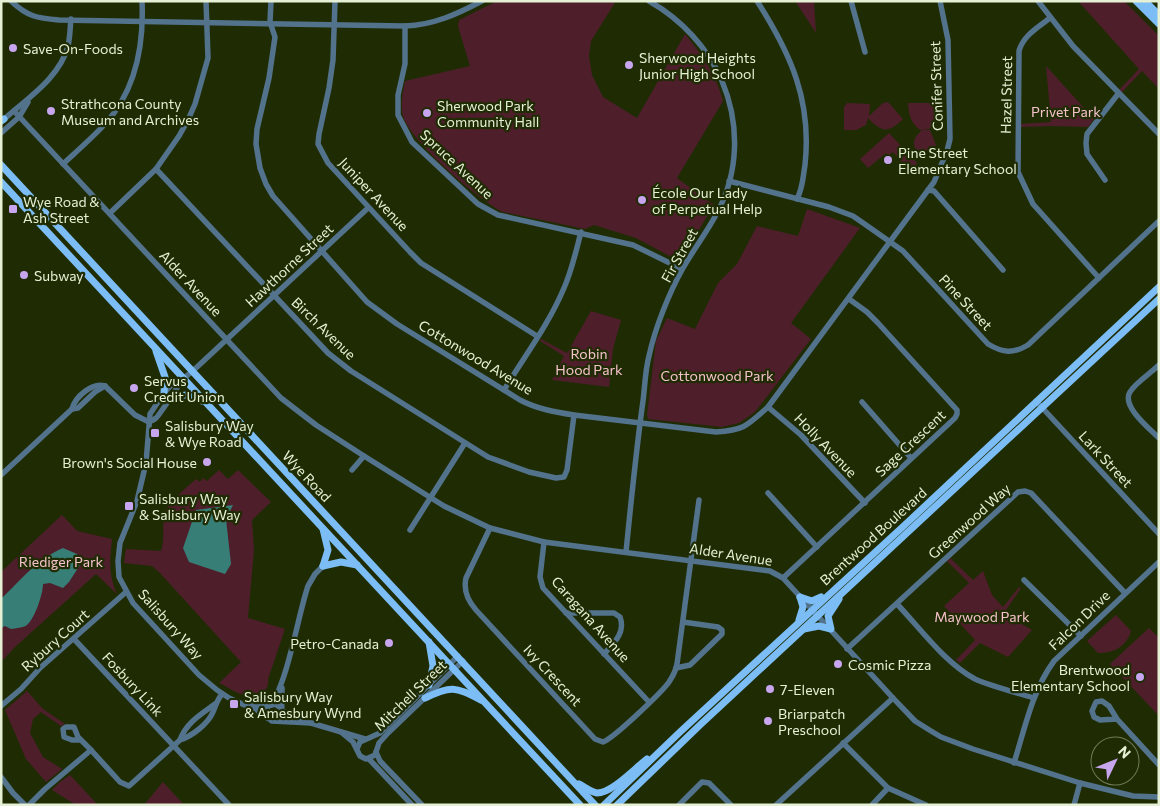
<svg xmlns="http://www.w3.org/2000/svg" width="1160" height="806" font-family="Commissioner,sans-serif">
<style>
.green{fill:#4e1e2b}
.water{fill:#367e76}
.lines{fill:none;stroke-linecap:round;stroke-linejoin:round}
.minor{stroke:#53728c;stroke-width:5.5}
.major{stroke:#7bbdf4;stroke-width:7}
.poi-dot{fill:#c7a6ef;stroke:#1f2c03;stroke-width:2}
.labels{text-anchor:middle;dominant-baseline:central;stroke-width:4.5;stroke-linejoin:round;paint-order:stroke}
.poi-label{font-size:14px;fill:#e5f0d4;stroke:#1f2c03;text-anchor:start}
.street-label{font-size:14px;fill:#e5f0d4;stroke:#1f2c03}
.park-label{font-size:14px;fill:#f6c2cc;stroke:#1f2c03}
</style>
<rect width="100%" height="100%" fill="#1f2c03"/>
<!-- green -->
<g class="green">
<path d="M497,1H616L591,41L589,56L592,75L603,97L637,118L685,34C702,55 716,74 723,101L677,178L714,205L681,259L677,260L636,238L594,225L585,229L503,212C480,201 410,141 403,116C400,105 403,92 405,81L470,66L458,26L459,20Z"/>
<polygon points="795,1 814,1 816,33"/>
<polygon points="1078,1 1124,1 1159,36 1159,89 1142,71 1122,92 1119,90 1139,69"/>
<polygon points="1046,66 1094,119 1088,127 1051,126 1021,127 1021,124 1051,122"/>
<path d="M888,102L903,119C889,133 882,133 868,118L866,125L856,130H844V107L847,103L870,104L869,116L883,103Z"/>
<path d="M908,103H932L934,106L935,125L929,129L920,130C910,122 909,115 908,103Z"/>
<path d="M922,130H930L936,145L934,149L917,153C912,143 913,138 922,130Z"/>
<polygon points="889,133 917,163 911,172 893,152 889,155 886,153 868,168 860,159"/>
<polygon points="807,209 860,228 791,323 811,339 755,412 739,423 722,427 648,419 647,415 656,341 667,318 695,329 718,283 737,264 757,226 798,236"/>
<polygon points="591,311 621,320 613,349 609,387 552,380 564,356 540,341 541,339 567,353"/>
<path d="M219,470L228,479L238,470L271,502L252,520L254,550L248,618L285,629L268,679C269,685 267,689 262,693C248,702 232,689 219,683L241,662L159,572L152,566L124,563L126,549L161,551C165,539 162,528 164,516C166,503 185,489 195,480L196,479L200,482L203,478L207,481Z"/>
<path d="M62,515L77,531L112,539C110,560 108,573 117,594L96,574L15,647L1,662V572Z"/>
<polygon points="950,558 973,580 983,571 992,595 1003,607 1019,587 1021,588 1006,610 1020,623 1032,630 1008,657 980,643 960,663 956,660 975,640 944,606 969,583 947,561"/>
<path d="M1116,615L1131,631C1126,647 1114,653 1098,653L1087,641Z"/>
<polygon points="1149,628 1159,638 1159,716 1110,664"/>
<polygon points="27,691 43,709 65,724 61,726 41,712 33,719 30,733 43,757 62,769 46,782 26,759 5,710"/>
<polygon points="70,775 98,805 76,805 52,790 60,782"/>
<polygon points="163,782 184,805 144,805"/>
</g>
<!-- water -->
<g class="water">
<polygon points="233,505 226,519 231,564 225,574 189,562 183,548 196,510"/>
<path d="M63,548L77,554L80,565L69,582L63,588L50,583L43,584C43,594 35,618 27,625C23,628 16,628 11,629L5,626L1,628V599C22,579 36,560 63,548Z"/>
</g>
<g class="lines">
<!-- minor -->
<g class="minor">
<path d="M11,1C28,17 37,18 59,20L405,26C434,25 457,14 482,1"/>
<path d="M271,1L270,22L275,37L269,78L257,129L256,144L260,168L266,184L273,196L367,302L397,324L520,400C537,409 555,412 574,415L716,432C744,430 747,426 768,407L934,182L947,151L950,139L948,40L940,1"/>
<polyline points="335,1 333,60 329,88 319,134 318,144 328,163 410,252 421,263 537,336"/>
<path d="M757,1C791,54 812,101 805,165C803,176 803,188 797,199"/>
<polyline points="851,1 865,52"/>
<polyline points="1038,1 1073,46 1159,134"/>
<path d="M1050,18C1038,27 1023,36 1019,51L1018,172L1033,204L1099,278"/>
<polyline points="405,26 405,64 398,95 398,115 412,142 478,204 498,215 633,245 682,269"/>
<polyline points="14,111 281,398 316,425 364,456 444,506 490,528 544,542 770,571 783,578 893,698 915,721 931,731 941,737 973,749 1080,783 1133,796 1159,797"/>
<path d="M2,121C25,100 60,78 68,46C70,38 70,28 71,19"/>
<polyline points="1,133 19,117 28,102"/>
<path d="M63,164C77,151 92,138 105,124C136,90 144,45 142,1"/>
<polyline points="156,169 328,353 351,371 488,457 529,472 556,478 564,477 567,470 574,415"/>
<polyline points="1105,180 1087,154 1086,143 1087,134 1118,94"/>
<path d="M729,181L829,207L853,216L866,225L903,251L988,344C1003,353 1013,354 1028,345L1159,221"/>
<polyline points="928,190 934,191 1003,270"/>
<polyline points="110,213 156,169 179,136 188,120 195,104 208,58 206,1"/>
<path d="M1159,365C1151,373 1135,383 1130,392C1121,406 1150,429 1159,438"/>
<polyline points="105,386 135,415 149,422"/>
<path d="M504,390C524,357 549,324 564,288C572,270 576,251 581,232"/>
<polyline points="1036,401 1159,534"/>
<polyline points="862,402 911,458"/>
<polyline points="768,407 801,435 865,503"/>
<polyline points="72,409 78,408 95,392 105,386"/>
<path d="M149,422C151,421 154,420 156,418C159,416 180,383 182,380"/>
<polyline points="352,470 364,456"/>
<path d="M1,475L72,409C75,397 92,382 105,386"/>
<polyline points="768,493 817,547"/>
<path d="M490,528L466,578C463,591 468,601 476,610L595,739L603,742C614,738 662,692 669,682C673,676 676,670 677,664L699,500"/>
<polyline points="410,530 465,443"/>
<polyline points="544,542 540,577 543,588 649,702"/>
<path d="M626,552C631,502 636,451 643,401C645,386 645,371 649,356C655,328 669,293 683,268C694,249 707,232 717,213C739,172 740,124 722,81C708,48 681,19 649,1"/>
<polyline points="783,578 955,418 957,414 957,410 878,323 867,312 849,299"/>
<polyline points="1024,580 1081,636"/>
<path d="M897,604C920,628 945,663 975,679C993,687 1015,692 1034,698"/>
<path d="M566,613H614L620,617C626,632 614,643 604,654"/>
<polyline points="74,639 229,805"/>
<polyline points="847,649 1018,492 1025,491 1031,493 1125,593"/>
<polyline points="676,668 690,665 722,634 722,630 718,627 683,622"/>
<path d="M270,704C286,690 299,611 308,586L315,574L323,566"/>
<polyline points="248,705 268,706"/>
<polyline points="1,706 21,689 40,668 126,592"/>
<polyline points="282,711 311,723 365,739"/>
<polyline points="267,718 265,713 268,706 275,704 281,708"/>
<polyline points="1117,719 1100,720 1094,717 1092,711 1096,702 1102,701 1109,706 1117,719 1159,765"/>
<path d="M275,721C278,720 280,720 281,717C282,715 282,692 282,688"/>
<polyline points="311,723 272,721 260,712 229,698 217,690 199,675 133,603 119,577 118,561 120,543 137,501 146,463 150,414 164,393 175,381 182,380 197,367 368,208"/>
<polyline points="341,732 353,742 360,756 366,759 375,755 379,743 388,733 463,661"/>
<polyline points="81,740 72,740 64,737 63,729 66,727 74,727 78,737 91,750"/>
<path d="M180,740C192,736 208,724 213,712C216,705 217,700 222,694"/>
<polyline points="843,743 888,788 926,805"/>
<polyline points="357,749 360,742 380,733 458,656"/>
<polyline points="376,752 380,761 422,805"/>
<polyline points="369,759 412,805"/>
<path d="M1014,763C1025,728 1032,691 1054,661L1159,562"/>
<polyline points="1,777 13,793 25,805"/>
<path d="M29,805L45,789L91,750L120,782L129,786L180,740C186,723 201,714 215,704"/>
<polyline points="679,805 702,782 709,783 731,805"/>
<polyline points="776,805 893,698"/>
<polyline points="872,805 888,788"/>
<polyline points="1074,805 1080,783"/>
</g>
<!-- major -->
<g class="major">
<polyline points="1136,1 1159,24"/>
<polyline points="1145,1 1159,15"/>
<polyline points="1,121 4,119"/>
<polyline points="1,165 595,805"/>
<polyline points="1,182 580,805"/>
<polyline points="156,351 165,377 164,393"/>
<polyline points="169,398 186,395 202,401"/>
<polyline points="323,529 328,550 323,566"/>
<polyline points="323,566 341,562 357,565"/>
<polyline points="800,597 812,601 821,597"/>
<polyline points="799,620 803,607 800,597"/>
<polyline points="804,629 819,626 831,629 828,616 839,599"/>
<polyline points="429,685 433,666 429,642"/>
<path d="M425,698C452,685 455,687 481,700"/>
<path d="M579,784C585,787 591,792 597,793C612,793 635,768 647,759"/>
<polyline points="604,805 680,732 908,522 1159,287"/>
<polyline points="617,805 701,724 1159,299"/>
</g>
</g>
<!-- markers -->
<g class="poi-dot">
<circle cx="13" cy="48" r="5"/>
<circle cx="629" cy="65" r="5"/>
<circle cx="51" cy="111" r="5"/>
<circle cx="427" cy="113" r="5"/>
<circle cx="888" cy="160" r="5"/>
<circle cx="642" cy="200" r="5"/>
<rect x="8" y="204" width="10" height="10" rx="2.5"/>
<circle cx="24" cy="275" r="5"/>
<circle cx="134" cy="388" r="5"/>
<rect x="150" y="428" width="10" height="10" rx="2.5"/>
<circle cx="207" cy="462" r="5"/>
<rect x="124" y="501" width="10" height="10" rx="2.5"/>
<circle cx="389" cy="643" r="5"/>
<circle cx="838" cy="664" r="5"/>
<circle cx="1140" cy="677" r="5"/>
<circle cx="770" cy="689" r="5"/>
<rect x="229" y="699" width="10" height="10" rx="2.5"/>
<circle cx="768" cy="721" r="5"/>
</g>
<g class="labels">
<!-- poi labels -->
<g class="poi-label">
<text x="23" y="48">Save-On-Foods</text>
<text x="639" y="57">Sherwood Heights<tspan x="639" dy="16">Junior High School</tspan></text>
<text x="61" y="103">Strathcona County<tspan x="61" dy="16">Museum and Archives</tspan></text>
<text x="437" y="105">Sherwood Park<tspan x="437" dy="16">Community Hall</tspan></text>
<text x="898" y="152">Pine Street<tspan x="898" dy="16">Elementary School</tspan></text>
<text x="652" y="192">École Our Lady<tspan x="652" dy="16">of Perpetual Help</tspan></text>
<text x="23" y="201">Wye Road &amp;<tspan x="23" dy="16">Ash Street</tspan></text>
<text x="34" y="275">Subway</text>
<text x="144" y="380">Servus<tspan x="144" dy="16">Credit Union</tspan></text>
<text x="165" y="425">Salisbury Way<tspan x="165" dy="16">&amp; Wye Road</tspan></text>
<text x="197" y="462" text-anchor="end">Brown's Social House</text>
<text x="139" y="498">Salisbury Way<tspan x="139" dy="16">&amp; Salisbury Way</tspan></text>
<text x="379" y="643" text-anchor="end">Petro-Canada</text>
<text x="848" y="664">Cosmic Pizza</text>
<text x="1130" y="669" text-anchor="end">Brentwood<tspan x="1130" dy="16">Elementary School</tspan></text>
<text x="780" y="689">7-Eleven</text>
<text x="244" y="696">Salisbury Way<tspan x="244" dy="16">&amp; Amesbury Wynd</tspan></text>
<text x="778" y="713">Briarpatch<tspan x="778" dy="16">Preschool</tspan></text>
</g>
<!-- street labels -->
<g class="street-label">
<text transform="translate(936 86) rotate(-92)">Conifer Street</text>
<text transform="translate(1006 95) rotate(-89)">Hazel Street</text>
<text transform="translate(457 164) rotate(43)">Spruce Avenue</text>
<text transform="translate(374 194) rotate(47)">Juniper Avenue</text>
<text transform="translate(679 255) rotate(-61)">Fir Street</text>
<text transform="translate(289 265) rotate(-43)">Hawthorne Street</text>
<text transform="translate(191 283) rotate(47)">Alder Avenue</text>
<text transform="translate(966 302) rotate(47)">Pine Street</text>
<text transform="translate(324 328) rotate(44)">Birch Avenue</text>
<text transform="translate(476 357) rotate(31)">Cottonwood Avenue</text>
<text transform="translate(910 443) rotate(-43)">Sage Crescent</text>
<text transform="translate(826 445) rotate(46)">Holly Avenue</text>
<text transform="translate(1106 459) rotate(47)">Lark Street</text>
<text transform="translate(307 476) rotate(47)">Wye Road</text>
<text transform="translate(969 521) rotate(-42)">Greenwood Way</text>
<text transform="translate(873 536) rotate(-42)">Brentwood Boulevard</text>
<text transform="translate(731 554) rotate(9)">Alder Avenue</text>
<text transform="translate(591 619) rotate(48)">Caragana Avenue</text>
<text transform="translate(1079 620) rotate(-44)">Falcon Drive</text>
<text transform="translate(171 624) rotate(48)">Salisbury Way</text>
<text transform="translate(55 640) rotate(-42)">Rybury Court</text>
<text transform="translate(553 675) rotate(47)">Ivy Crescent</text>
<text transform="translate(133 684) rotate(47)">Fosbury Link</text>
<text transform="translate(410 695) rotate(-44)">Mitchell Street</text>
</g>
<!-- park labels -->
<g class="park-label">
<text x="1066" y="111">Privet Park</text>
<text x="589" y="353">Robin<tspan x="589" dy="16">Hood Park</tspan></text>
<text x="717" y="375">Cottonwood Park</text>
<text x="61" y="561">Riediger Park</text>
<text x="982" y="616">Maywood Park</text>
</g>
</g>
<!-- border -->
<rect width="1160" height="806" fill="none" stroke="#e5f0d4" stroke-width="5"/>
<!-- north arrow -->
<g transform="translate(1115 761) rotate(47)"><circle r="24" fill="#1f2c03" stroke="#6e7a57"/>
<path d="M0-4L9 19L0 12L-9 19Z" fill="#c7a6ef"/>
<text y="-8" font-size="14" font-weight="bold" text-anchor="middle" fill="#e5f0d4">N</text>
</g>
</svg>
